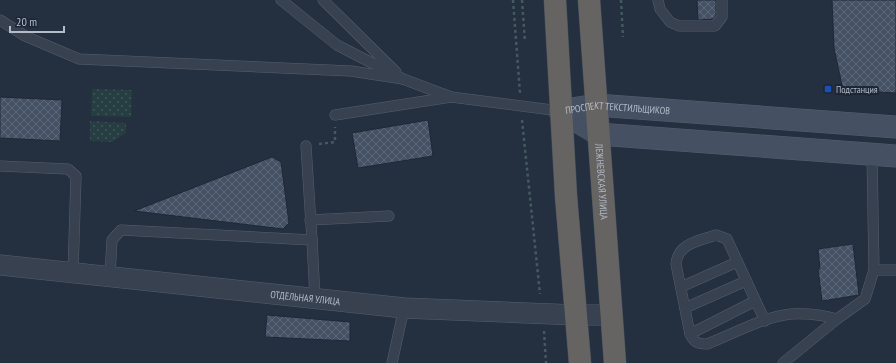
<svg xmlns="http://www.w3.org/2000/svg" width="896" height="363" font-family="'PT Sans Narrow',sans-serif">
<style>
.park{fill:url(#park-dots)}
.building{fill:url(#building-cross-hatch);stroke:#1f2837}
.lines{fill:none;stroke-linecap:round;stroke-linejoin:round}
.service-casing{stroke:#565f6d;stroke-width:11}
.minor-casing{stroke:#565f6d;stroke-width:21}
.secondary-casing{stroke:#565f6d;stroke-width:23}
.trunk-casing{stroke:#434c5a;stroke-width:23}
.path{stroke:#445a5e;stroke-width:2.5;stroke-dasharray:3 3;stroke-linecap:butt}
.service{stroke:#384150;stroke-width:10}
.minor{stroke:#384150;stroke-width:20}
.secondary{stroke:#465063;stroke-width:22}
.trunk{stroke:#666462;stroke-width:22}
.transit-dot{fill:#1a4fb4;stroke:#1d2635;stroke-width:1.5}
.labels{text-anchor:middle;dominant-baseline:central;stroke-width:4;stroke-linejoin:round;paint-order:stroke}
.poi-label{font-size:10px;fill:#b4bcca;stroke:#1d2635;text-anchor:start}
.street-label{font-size:10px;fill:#b4bcca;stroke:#1d2635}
</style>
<defs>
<pattern id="park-dots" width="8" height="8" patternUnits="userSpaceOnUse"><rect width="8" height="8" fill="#263d41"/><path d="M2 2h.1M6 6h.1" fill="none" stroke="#43575b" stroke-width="1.8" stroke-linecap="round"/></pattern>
<pattern id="building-cross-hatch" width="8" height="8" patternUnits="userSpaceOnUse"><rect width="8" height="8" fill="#455164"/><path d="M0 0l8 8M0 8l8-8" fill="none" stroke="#5d6879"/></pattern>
</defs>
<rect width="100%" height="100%" fill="#242f40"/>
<!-- park -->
<g class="park">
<polygon points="92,89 132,90 131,117 91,116"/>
<polygon points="90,121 126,123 126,133 112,142 90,141"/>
</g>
<!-- building -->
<g class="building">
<polygon points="697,0 716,0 716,15 713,19 698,20"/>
<polygon points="832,0 896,0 896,93 843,90 834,48"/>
<polygon points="0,97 62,100 60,141 0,138"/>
<polygon points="428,120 433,156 358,168 352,133"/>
<polygon points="272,157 281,162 289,223 283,229 134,211"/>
<polygon points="853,244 859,295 822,301 818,269 820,269 818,249"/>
<polygon points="267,315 350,322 350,341 265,337"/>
</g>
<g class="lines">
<defs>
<g id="service">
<polyline points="281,0 337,45 403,79 451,97 560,111"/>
<polyline points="323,0 396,72"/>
<polyline points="658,0 660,9 670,22 679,26 715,26 722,17 722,0"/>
<polyline points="0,20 25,36 79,59 351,71 403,79"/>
<polyline points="335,115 451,97"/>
<polyline points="306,146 312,240"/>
<polyline points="0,166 68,169 76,176 73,273"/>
<polyline points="310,220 389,216"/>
<polyline points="874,270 896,270"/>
<polyline points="110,276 112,240 121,230 312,240 315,298"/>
<polyline points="681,287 737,262"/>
<polyline points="685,308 746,281"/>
<path d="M765,321L727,239L716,235C699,241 678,243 676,264L690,334C694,342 697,344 707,344C733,334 763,317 791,314C807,313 822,315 837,319"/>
<polyline points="690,334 755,301"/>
<polyline points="392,363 404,308"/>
<polyline points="783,363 837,319 865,299 874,270 872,154"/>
</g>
<g id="minor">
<path id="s1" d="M0,265L404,308L577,315H611"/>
</g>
<g id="secondary">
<polyline points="560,111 598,134 896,156"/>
<path id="s2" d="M560,111L596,105L896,127"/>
</g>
<g id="trunk">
<polyline points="555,0 566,196 580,363"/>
<path id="s3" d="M589,0L615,363"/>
</g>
</defs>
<!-- service casing -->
<use href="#service" class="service-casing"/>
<!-- minor casing -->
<use href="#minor" class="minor-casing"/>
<!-- secondary casing -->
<use href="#secondary" class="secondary-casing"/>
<!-- trunk casing -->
<use href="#trunk" class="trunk-casing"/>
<!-- path -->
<g class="path">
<polyline points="513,0 520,93"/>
<polyline points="522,0 525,42"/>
<polyline points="621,0 623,37"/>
<polyline points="522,120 540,294"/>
<polyline points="319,144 335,142 335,127"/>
<polyline points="544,331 546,363"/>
</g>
<!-- service -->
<use href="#service" class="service"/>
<!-- minor -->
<use href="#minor" class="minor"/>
<!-- secondary -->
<use href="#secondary" class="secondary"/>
<!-- trunk -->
<use href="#trunk" class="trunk"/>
</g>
<!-- markers -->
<rect class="transit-dot" x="824" y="85" width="8" height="8" rx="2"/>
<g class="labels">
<!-- poi labels -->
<g class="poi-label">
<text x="836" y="89">Подстанция</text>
</g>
<!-- street labels -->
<g class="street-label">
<text stroke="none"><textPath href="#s2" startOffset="58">ПРОСПЕКТ ТЕКСТИЛЬЩИКОВ</textPath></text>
<text stroke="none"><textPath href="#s3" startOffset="182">ЛЕЖНЕВСКАЯ УЛИЦА</textPath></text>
<text stroke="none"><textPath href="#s1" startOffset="307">ОТДЕЛЬНАЯ УЛИЦА</textPath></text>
</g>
</g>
<!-- scale -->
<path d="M10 26v6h54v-6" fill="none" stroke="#b4bcca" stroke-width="2"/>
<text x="16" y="26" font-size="12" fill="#b4bcca" stroke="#1d2635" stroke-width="3" paint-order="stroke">20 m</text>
</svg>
